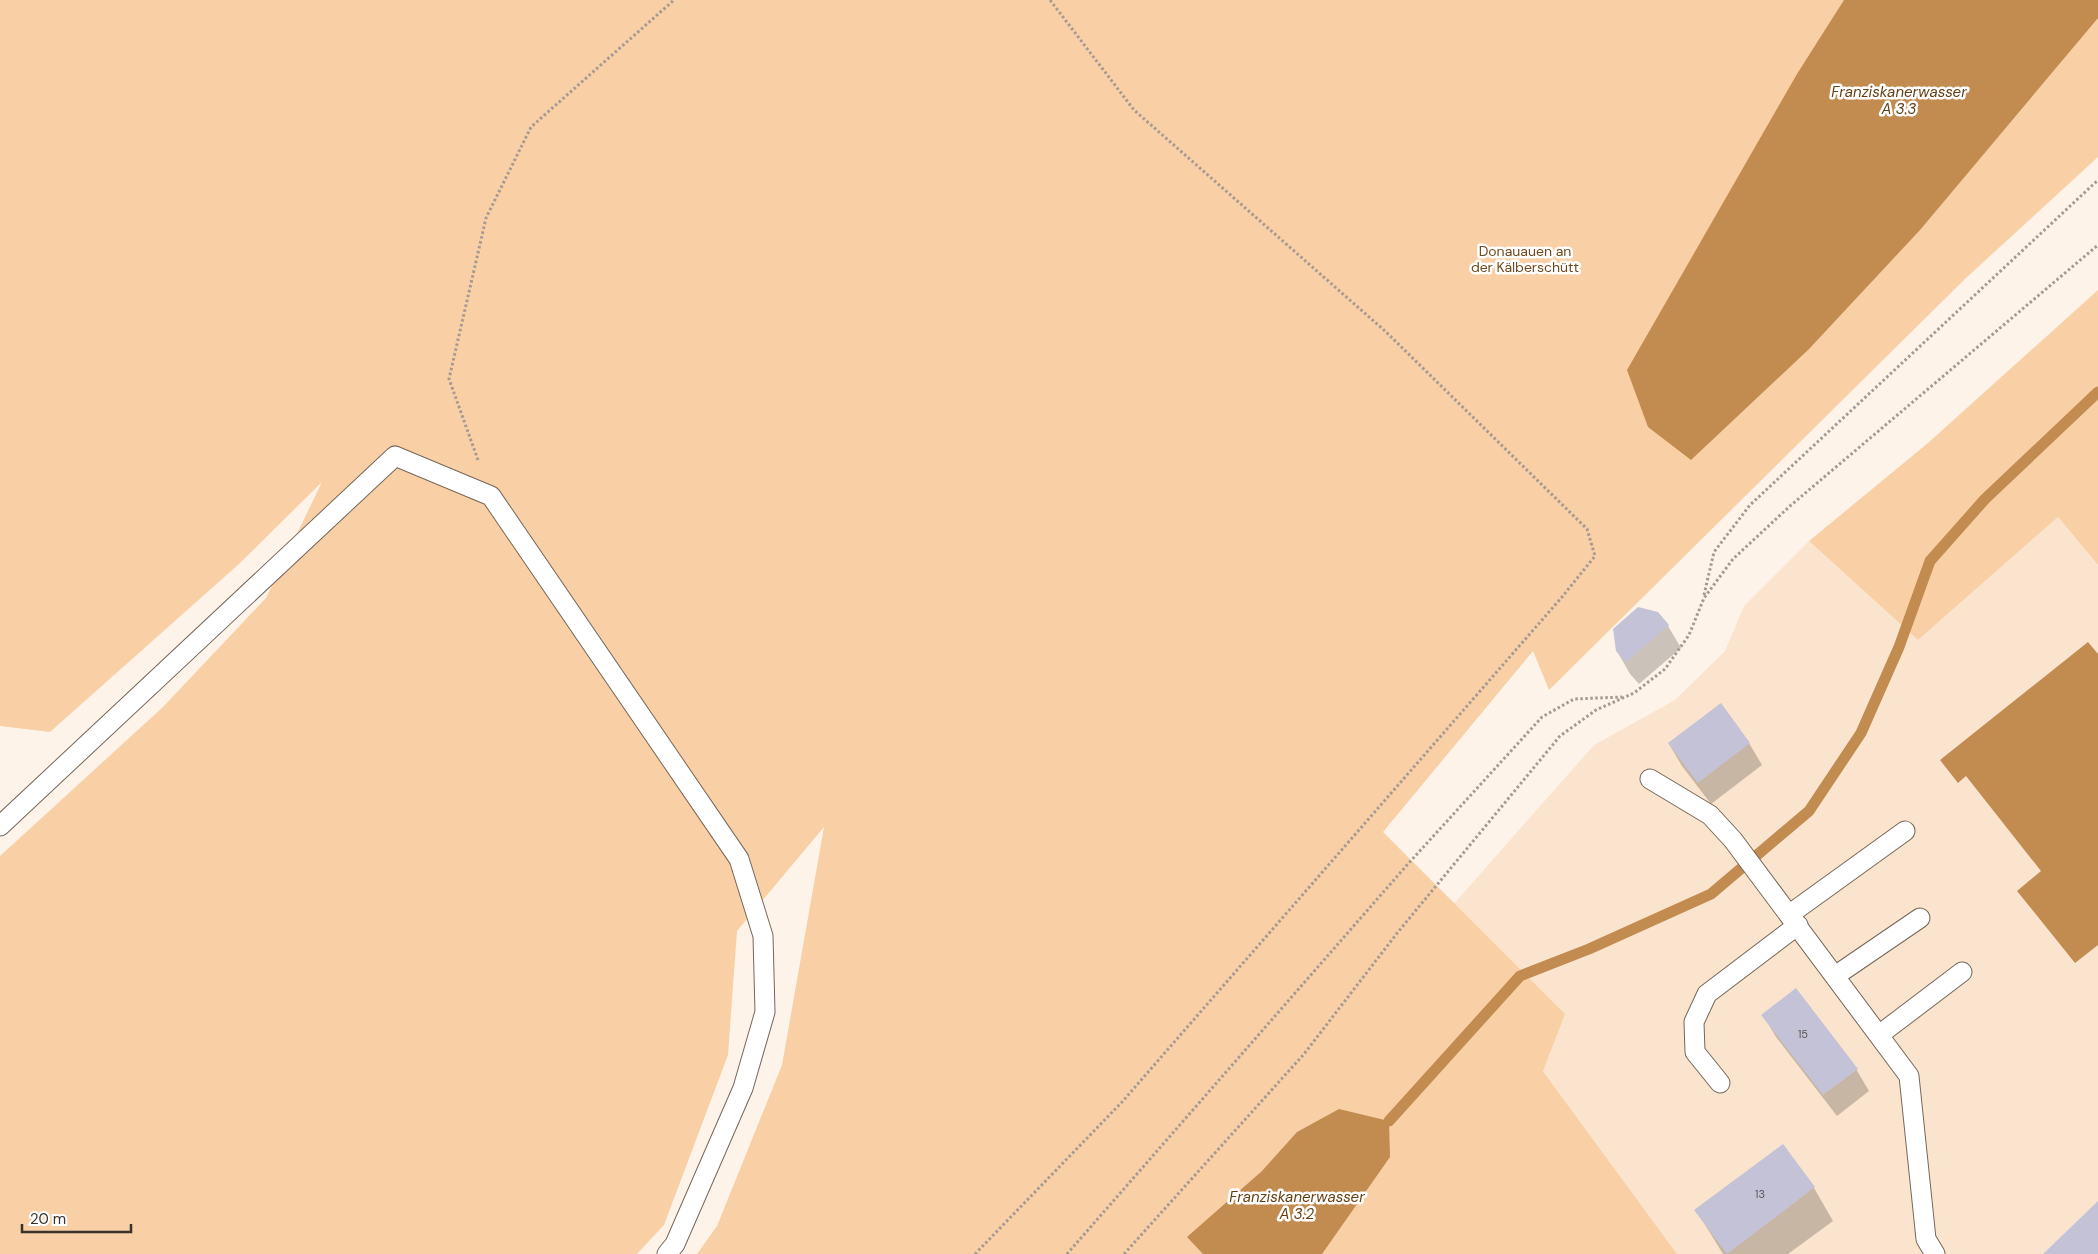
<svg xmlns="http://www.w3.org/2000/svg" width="2098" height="1254" font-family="'DM Sans',sans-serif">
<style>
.built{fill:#fbe4cd}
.green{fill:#f9cfa6}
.water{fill:#c28b50}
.shadow{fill:#0003}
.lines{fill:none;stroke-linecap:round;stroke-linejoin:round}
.stream{stroke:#c28b50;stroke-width:11}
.building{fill:#c4c2d7}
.service-casing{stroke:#766759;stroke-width:21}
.path{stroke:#a39a91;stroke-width:3;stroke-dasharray:2.5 2.5;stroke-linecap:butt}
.service{stroke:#fff;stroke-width:19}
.labels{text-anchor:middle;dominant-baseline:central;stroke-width:5;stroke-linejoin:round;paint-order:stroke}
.number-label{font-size:11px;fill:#5c5757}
.park-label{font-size:14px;fill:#70491d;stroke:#fff}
.water-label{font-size:15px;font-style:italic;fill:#653f12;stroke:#fff}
</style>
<rect width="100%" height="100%" fill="#fef3e9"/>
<!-- built -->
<polygon class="built" points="2058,517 2098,565 2098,1254 1677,1254 1436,924 1594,745 1675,700 1725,651 1744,606 1809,541 1918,640"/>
<!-- green -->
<g class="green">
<polygon points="0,0 2098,0 2098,157 1966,278 1549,690 1533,651 1383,832 1565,1014 1543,1071 1677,1254 697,1254 717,1226 782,1065 824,827 737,931 728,1055 664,1225 637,1254 0,1254 0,856 163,707 266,598 322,482 239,564 50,732 0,726"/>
<polygon points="2098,290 2098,565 2058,517 1918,640 1809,541 1928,443"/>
</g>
<!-- water -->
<g class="water">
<polygon points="1844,0 2098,0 2098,18 1920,230 1809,349 1691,460 1648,427 1627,370 1797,74"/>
<polygon points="2088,642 2098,654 2098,945 2075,963 2017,891 2041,871 1966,776 1958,783 1940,760"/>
<polygon points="1339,1109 1389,1121 1390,1157 1322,1254 1203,1254 1187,1237 1262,1171 1297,1132"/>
</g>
<!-- shadow -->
<g class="shadow">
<polygon points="1658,614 1668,626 1681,648 1639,684 1630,674 1617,651"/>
<polygon points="1749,743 1762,765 1711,804 1682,766 1669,744"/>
<polygon points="1763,1015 1856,1069 1869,1091 1837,1116 1776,1037"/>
<polygon points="1783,1146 1814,1188 1833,1221 1788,1254 1723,1254 1696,1210"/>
</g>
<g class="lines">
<!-- stream -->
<polyline class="stream" points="1389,1121 1520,976 1589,949 1711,894 1809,811 1861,733 1899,647 1930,561 1985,499 2098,392"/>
</g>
<!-- building -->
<g class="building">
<polygon points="1638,607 1658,612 1669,625 1626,663 1616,651 1613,629"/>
<polygon points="1721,703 1750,743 1698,783 1668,743"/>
<polygon points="1796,988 1858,1069 1823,1095 1761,1015"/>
<polygon points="1783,1144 1815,1187 1727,1254 1694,1210"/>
<polygon points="2098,1201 2098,1254 2043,1254"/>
</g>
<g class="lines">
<defs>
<g id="service">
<polyline points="1650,779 1710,815 1733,840 1909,1076 1926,1239 1935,1254"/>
<polyline points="0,826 395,456 491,496 739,859 763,936 765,1012 743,1088 675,1244 667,1254"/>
<polyline points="1790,914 1905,831"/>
<polyline points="1835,976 1920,918"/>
<polyline points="1879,1035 1962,972"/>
<polyline points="1720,1083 1695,1052 1694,1022 1707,994 1798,925"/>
</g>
</defs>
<!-- service casing -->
<use href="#service" class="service-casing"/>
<!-- path -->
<g class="path">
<polyline points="478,460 449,379 486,218 531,127 674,0"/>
<polyline points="1704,595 1714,552 1750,505 2098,180"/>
<polyline points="975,1254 1122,1102 1562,597 1595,556 1587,529 1385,331 1134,110 1050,0"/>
<polyline points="1067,1254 1407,865 1542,717 1574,699 1622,697"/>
<polyline points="1124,1254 1304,1054 1398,932 1560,736 1596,710 1634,693 1665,669 1689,635 1704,598 1733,559 1790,506 2098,245"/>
</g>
<!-- service -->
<use href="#service" class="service"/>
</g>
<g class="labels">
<!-- number labels -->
<g class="number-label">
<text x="1803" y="1034">15</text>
<text x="1760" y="1194">13</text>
</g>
<!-- park labels -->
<g class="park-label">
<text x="1525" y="251">Donauauen an<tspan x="1525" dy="16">der Kälberschütt</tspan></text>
</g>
<!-- water labels -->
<g class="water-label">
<text x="1899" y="92">Franziskanerwasser<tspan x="1899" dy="17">A 3.3</tspan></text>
<text x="1297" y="1197">Franziskanerwasser<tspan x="1297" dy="17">A 3.2</tspan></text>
</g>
</g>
<!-- scale -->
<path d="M22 1224v8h109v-8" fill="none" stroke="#39332c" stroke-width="2.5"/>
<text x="30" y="1224" font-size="15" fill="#39332c" stroke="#ffffff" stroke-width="4" paint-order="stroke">20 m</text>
</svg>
